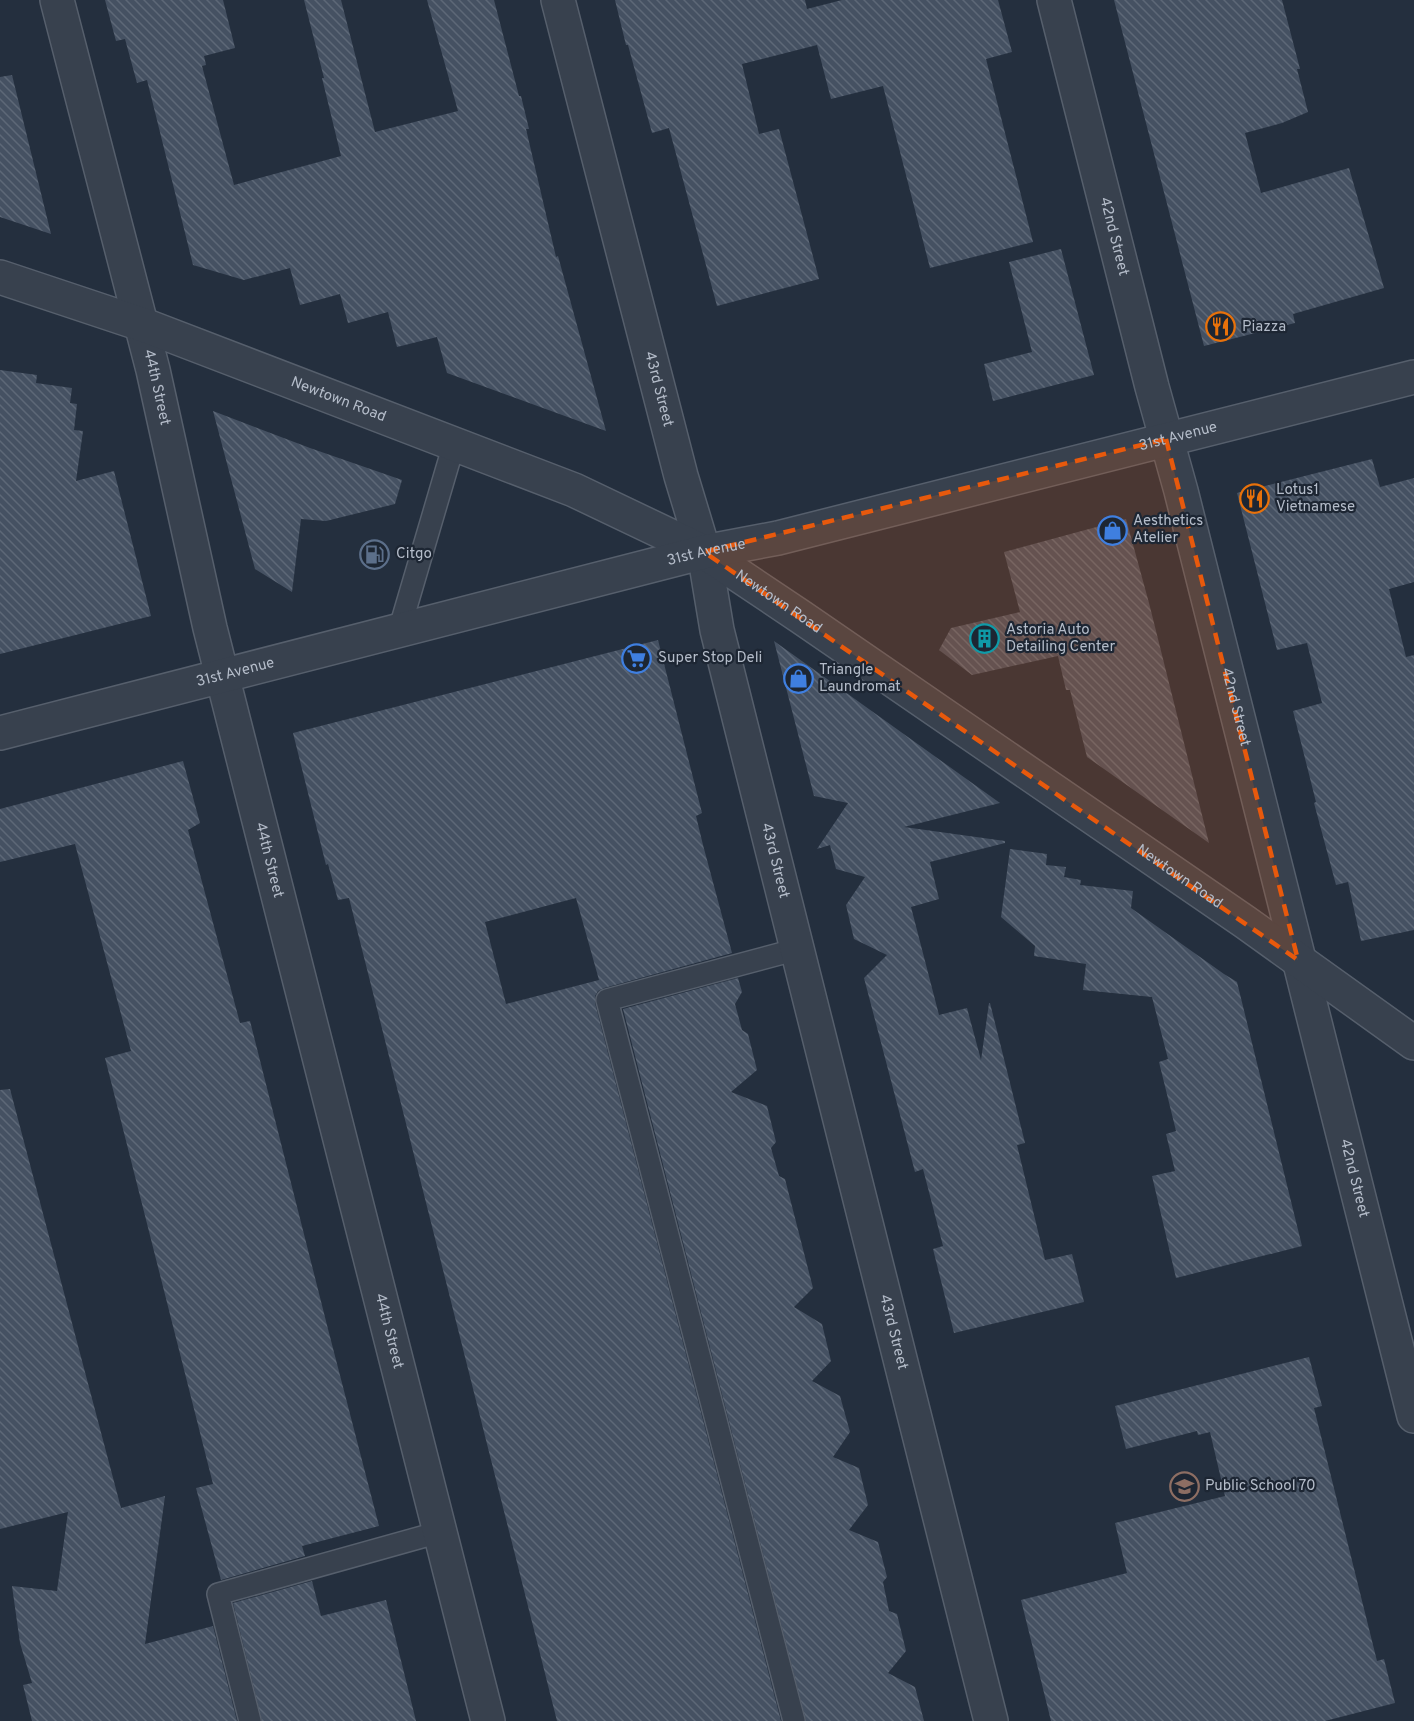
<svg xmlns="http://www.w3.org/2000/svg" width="1414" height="1721" font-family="Overpass,sans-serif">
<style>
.building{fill:url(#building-back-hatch);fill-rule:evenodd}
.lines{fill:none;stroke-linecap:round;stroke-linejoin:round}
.service-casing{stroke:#565f6c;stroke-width:24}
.minor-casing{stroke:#565f6c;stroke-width:36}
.tertiary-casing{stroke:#565f6c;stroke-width:36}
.service{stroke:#38414e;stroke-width:21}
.minor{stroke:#38414e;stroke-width:33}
.tertiary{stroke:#38414e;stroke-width:33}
.marked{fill:#e8590c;fill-opacity:0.2;stroke:#e8590c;stroke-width:4.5;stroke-dasharray:12 8;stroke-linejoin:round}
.labels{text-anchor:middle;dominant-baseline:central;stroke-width:4.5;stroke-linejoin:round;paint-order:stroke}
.street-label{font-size:15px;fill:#b4bcc9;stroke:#1d2633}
.poi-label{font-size:15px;fill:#b4bcc9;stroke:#1d2633;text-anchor:start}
</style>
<defs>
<pattern id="building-back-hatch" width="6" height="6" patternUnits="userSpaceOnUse" patternTransform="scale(1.5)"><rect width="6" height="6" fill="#455162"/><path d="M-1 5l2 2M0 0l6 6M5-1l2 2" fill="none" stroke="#5d6877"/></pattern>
</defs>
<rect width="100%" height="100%" fill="#242f3e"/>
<!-- building -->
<g class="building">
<polygon points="105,0 223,0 235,48 204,56 206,65 202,66 234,185 341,156 322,78 324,78 304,0 341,0 375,132 458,111 427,0 494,0 519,96 521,96 529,129 526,129 556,257 558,256 606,431 447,373 437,337 397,347 388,312 348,323 340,294 300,305 290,268 244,280 193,265 147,80 137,83 125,39 116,41"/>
<polygon points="615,0 805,0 807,9 842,0 998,0 1012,52 986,59 1033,242 930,268 883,86 831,99 817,45 742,64 759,134 779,129 819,279 717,306 669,128 652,133 628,45 626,45"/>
<polygon points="1114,0 1282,0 1300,69 1297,69 1308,112 1282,123 1245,133 1261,193 1349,168 1384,288 1293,314 1295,323 1204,346"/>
<polygon points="12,75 51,234 0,217 0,77"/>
<polygon points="1061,249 1094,375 993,401 984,364 1032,352 1009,262"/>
<polygon points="0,370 37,375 36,383 72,388 70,403 77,404 74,430 83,431 76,481 114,471 151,616 0,654"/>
<polygon points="213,411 310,448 402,480 395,504 326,521 301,519 292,592 255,569"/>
<polygon points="1372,459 1380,487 1414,478 1414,582 1389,589 1406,657 1414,655 1414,930 1361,941 1348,882 1336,885 1314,803 1316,802 1293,711 1322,703 1307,643 1277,650 1237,493"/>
<polygon points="1126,519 1149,603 1209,843 1087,757 1070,690 1066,690 1058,656 972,675 939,650 951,628 1020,612 1004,552"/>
<path d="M658,640L702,813L696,816L703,845L732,953L604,988L598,991L595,996V1003L781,1721H557L349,898L338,900L328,864L326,865L293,733ZM576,898L599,980L506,1004L485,922Z"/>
<polygon points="774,641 1000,803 904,827 1005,841 1005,843 930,862 939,899 911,907 939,1015 967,1008 981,1060 989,1003 990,1003 1025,1143 1017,1145 1045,1260 1072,1254 1084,1302 954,1333 933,1249 943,1246 923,1169 915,1172 864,978 887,955 854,939 846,905 865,877 836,869 830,845 817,849 848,803 814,796"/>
<polygon points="183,761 200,823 188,830 240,1023 250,1021 328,1329 379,1526 302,1546 305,1556 221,1580 196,1488 213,1484 105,1058 131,1051 75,844 0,862 0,809"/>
<polygon points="1010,849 1047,854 1046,865 1066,867 1064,877 1081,880 1080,885 1133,891 1131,908 1224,974 1237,982 1302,1246 1176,1278 1152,1176 1175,1171 1166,1134 1176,1131 1159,1062 1168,1059 1152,997 1083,990 1086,964 1034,956 1035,946 1001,917"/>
<polygon points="738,978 742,992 735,1004 742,1030 748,1034 757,1070 731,1092 767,1106 776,1142 771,1148 779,1176 785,1179 813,1288 794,1307 822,1324 831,1361 812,1381 840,1396 850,1432 833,1457 859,1468 868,1505 849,1530 878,1542 887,1577 883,1582 889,1611 897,1614 906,1651 888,1673 915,1687 924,1721 806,1721 623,1009"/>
<polygon points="10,1089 121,1508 165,1496 145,1644 213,1626 237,1721 32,1721 23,1685 32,1683 20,1643 12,1586 57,1591 68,1512 0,1529 0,1090"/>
<polygon points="1309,1357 1322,1406 1314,1408 1377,1661 1384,1659 1395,1703 1325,1721 1051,1721 1021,1600 1127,1573 1115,1523 1225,1496 1210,1432 1198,1435 1197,1431 1126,1449 1115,1406"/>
<polygon points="312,1581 321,1616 386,1600 416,1721 262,1721 233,1603"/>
</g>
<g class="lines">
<defs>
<g id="service">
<polyline points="399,631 454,444"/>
<polyline points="250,1721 218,1594 440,1532"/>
<polyline points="794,1721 607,1000 798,949"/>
</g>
<g id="minor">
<path id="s1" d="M57,0L153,370L210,628L488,1721"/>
<path id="s2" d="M558,0L681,476L704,552L717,630L991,1721"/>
<path id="s3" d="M1054,0L1152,387L1181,491L1414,1416"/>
<path id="s4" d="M0,277L141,324L574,490L704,552L801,617L1245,922L1414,1043"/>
</g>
<g id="tertiary">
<path id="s5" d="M0,733L704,552L778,538L1414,377"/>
</g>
</defs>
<!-- service casing -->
<use href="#service" class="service-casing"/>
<!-- minor casing -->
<use href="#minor" class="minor-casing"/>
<!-- tertiary casing -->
<use href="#tertiary" class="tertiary-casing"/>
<!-- service -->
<use href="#service" class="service"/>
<!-- minor -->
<use href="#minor" class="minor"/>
<!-- tertiary -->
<use href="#tertiary" class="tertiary"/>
</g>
<!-- marked area -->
<path class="marked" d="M1166,439L1298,960L704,552Z"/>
<!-- icons -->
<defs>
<symbol id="restaurant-ring" viewBox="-11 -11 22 22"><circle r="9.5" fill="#1d2633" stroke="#e8710a" stroke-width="1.5"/><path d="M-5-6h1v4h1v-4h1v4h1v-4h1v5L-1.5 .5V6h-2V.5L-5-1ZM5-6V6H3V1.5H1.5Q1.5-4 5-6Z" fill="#e8710a"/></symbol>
<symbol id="shop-ring" viewBox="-11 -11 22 22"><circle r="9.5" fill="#1d2633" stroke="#3f7fe0" stroke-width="1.5"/><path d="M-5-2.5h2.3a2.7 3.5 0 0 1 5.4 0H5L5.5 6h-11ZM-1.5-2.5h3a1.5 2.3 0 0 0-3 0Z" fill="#3f7fe0"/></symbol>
<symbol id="fuel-ring" viewBox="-11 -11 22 22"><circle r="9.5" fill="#1d2633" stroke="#5c6f8a" stroke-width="1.5"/><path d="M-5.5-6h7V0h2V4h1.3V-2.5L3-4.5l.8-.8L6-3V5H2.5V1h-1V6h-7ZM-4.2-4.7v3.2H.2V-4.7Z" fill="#5c6f8a"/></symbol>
<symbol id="building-ring" viewBox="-11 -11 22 22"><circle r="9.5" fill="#1d2633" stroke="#0f9aa8" stroke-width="1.5"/><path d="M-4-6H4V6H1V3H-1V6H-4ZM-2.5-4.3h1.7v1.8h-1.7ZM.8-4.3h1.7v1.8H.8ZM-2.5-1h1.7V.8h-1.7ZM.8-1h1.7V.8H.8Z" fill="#0f9aa8"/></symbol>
<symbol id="supermarket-ring" viewBox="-11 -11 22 22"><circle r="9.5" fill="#1d2633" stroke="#3f7fe0" stroke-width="1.5"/><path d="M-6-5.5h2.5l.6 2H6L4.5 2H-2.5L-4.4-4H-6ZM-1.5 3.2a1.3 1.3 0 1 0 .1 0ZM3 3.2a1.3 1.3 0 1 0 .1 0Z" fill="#3f7fe0"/></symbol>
<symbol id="school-ring" viewBox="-11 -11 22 22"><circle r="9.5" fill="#1d2633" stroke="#8d6e63" stroke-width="1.5"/><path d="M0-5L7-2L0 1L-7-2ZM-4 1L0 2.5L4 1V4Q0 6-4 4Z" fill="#8d6e63"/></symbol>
</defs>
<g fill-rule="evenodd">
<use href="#restaurant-ring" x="1204" y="310" width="33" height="33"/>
<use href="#restaurant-ring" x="1238" y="482" width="33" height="33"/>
<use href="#shop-ring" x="1096" y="514" width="33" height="33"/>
<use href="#fuel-ring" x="358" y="538" width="33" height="33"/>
<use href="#building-ring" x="968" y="622" width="33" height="33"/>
<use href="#supermarket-ring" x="620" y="642" width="33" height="33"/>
<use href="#shop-ring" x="782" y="662" width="33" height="33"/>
<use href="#school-ring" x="1168" y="1470" width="33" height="33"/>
</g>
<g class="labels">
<!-- street labels -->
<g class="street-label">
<text stroke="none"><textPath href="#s3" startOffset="244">42nd Street</textPath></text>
<text stroke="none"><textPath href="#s1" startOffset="400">44th Street</textPath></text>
<text stroke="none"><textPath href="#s2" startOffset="402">43rd Street</textPath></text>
<text stroke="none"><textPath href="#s4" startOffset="360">Newtown Road</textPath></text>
<text stroke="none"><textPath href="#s5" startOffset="1215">31st Avenue</textPath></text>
<text stroke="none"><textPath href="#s5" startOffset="729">31st Avenue</textPath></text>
<text stroke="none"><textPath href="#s4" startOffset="846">Newtown Road</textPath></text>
<text stroke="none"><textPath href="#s5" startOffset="243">31st Avenue</textPath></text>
<text stroke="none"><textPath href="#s3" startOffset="730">42nd Street</textPath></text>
<text stroke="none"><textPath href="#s2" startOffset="888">43rd Street</textPath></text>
<text stroke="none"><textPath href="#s1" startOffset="886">44th Street</textPath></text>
<text stroke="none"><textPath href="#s4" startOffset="1332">Newtown Road</textPath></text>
<text stroke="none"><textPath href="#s3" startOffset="1216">42nd Street</textPath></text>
<text stroke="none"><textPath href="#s1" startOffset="1372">44th Street</textPath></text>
<text stroke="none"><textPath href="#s2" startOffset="1374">43rd Street</textPath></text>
</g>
<!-- poi labels -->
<g class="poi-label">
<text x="1242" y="327">Piazza</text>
<text x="1276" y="490">Lotus1<tspan x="1276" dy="17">Vietnamese</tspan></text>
<text x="1133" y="521">Aesthetics<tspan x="1133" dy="17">Atelier</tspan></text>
<text x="396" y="554">Citgo</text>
<text x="1006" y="630">Astoria Auto<tspan x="1006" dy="17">Detailing Center</tspan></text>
<text x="658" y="658">Super Stop Deli</text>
<text x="819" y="670">Triangle<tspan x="819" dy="17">Laundromat</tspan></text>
<text x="1205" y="1486">Public School 70</text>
</g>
</g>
</svg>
